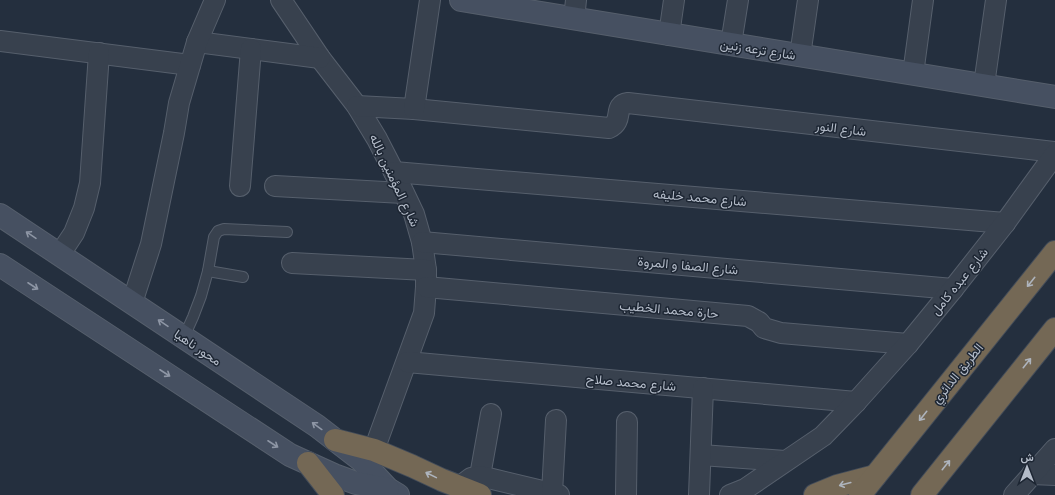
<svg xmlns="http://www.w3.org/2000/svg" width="1055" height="495" font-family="Montserrat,Vazirmatn,sans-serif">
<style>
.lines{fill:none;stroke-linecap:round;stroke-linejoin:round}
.lane-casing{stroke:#565f6c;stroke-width:12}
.street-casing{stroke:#565f6c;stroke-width:22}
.secondary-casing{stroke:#565f6c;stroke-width:24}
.highway-casing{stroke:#434c59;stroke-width:24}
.lane{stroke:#38414e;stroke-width:10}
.street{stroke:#38414e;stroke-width:20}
.secondary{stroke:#465061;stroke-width:22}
.highway{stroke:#746855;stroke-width:22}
.oneway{stroke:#8e96a5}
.oneway2{stroke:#aeb4bd}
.labels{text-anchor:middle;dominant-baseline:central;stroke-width:3;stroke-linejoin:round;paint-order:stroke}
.street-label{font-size:13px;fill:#b4bcc9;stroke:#1d2633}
</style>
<rect width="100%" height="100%" fill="#242f3e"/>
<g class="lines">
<defs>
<g id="lane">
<polyline points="208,271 243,277"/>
<polyline points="184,337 193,317 201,296 208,271 214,237 218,231 224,229 287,232"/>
</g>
<g id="street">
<polyline points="281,0 320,58 357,106 377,139 394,172 414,214 422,242 426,270 426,287 424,313 374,450"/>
<polyline points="574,19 576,0"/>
<polyline points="669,35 674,0"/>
<polyline points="0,41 190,65"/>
<polyline points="197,42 320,58"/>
<polyline points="731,44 738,0"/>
<polyline points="800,56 808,0"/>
<polyline points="913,74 923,0"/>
<polyline points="984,85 996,0"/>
<path d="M357,106L414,109L609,128C625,121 612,105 628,103L1055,152"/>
<polyline points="414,109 430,0"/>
<polyline points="394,172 1005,223"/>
<polyline points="240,186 251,49"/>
<polyline points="275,186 403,193"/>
<polyline points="422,242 953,289"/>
<polyline points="60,254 74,233 84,208 90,183 99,53"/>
<polyline points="292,263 426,270"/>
<polyline points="426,287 748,316 759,322 764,328 781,333 908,344"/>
<polyline points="132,303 151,244 174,133 179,103 197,42 215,0"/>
<polyline points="407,362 856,402"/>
<polyline points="701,455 785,461"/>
<polyline points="1032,474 1055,475"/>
<polyline points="480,476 491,414"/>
<polyline points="459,487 471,478 480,476 559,495"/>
<polyline points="552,493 556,420"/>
<polyline points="626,495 627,422"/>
<polyline points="699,495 703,388"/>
<polyline points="730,495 745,489 823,436 856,402 908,344 953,289 1005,223 1055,154"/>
<polyline points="1014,495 1055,449"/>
</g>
<g id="secondary">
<polyline points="461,0 1055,97"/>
<polyline points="0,215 317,426 361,460 388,489 398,495"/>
<polyline points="0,265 290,455 334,475 356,483 388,489"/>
</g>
<g id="highway">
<polyline points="335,440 374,450 412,466 442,480 480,495"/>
<polyline points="308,463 333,495"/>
<polyline points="815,495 837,486 875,476"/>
<polyline points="860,495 1055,252"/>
<polyline points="922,495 1055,329"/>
</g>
</defs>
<!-- lane casing -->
<use href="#lane" class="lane-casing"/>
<!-- street casing -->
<use href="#street" class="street-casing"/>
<!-- secondary casing -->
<use href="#secondary" class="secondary-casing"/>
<!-- highway casing -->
<use href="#highway" class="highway-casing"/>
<!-- lane -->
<use href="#lane" class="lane"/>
<!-- street -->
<use href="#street" class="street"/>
<!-- secondary -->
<use href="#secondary" class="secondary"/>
<!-- highway -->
<use href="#highway" class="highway"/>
</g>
<!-- one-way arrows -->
<defs><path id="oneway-shaft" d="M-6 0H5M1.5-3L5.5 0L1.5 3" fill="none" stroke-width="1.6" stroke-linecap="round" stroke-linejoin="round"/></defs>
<g class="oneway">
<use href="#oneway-shaft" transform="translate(31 235) rotate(-146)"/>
<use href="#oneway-shaft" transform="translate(33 286) rotate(33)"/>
<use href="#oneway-shaft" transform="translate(163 323) rotate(-146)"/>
<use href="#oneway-shaft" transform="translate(165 373) rotate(33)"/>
<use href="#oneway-shaft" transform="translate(317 426) rotate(-144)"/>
<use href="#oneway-shaft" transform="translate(273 444) rotate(33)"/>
</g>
<g class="oneway2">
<use href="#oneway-shaft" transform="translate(1031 282) rotate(129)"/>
<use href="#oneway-shaft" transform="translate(1027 363) rotate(-51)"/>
<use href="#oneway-shaft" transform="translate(923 416) rotate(129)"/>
<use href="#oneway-shaft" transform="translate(946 465) rotate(-51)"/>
<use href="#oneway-shaft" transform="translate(431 475) rotate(-154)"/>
<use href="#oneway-shaft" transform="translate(845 484) rotate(165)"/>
</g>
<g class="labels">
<!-- street labels -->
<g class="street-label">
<text transform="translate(758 49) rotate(9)">شارع ترعه زنين</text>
<text transform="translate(841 128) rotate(7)">شارع النور</text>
<text transform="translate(395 180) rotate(65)">شارع المؤمنين بالله</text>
<text transform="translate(700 197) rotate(5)">شارع محمد خليفه</text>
<text transform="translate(688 265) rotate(5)">شارع الصفا و المروة</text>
<text transform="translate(959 281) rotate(-51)">شارع عبده كامل</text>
<text transform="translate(669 309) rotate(5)">حارة محمد الخطيب</text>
<text transform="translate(198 347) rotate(34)">محور ناهيا</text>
<text transform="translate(957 373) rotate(-51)">الطريق الدائري</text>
<text transform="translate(631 382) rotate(5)">شارع محمد صلاح</text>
</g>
</g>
<!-- north arrow -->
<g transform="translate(1027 467)" stroke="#1d2633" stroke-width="3" paint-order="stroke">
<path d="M0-3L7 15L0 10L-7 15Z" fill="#b4bcc9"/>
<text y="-6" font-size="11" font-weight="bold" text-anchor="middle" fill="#b4bcc9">ش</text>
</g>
</svg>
